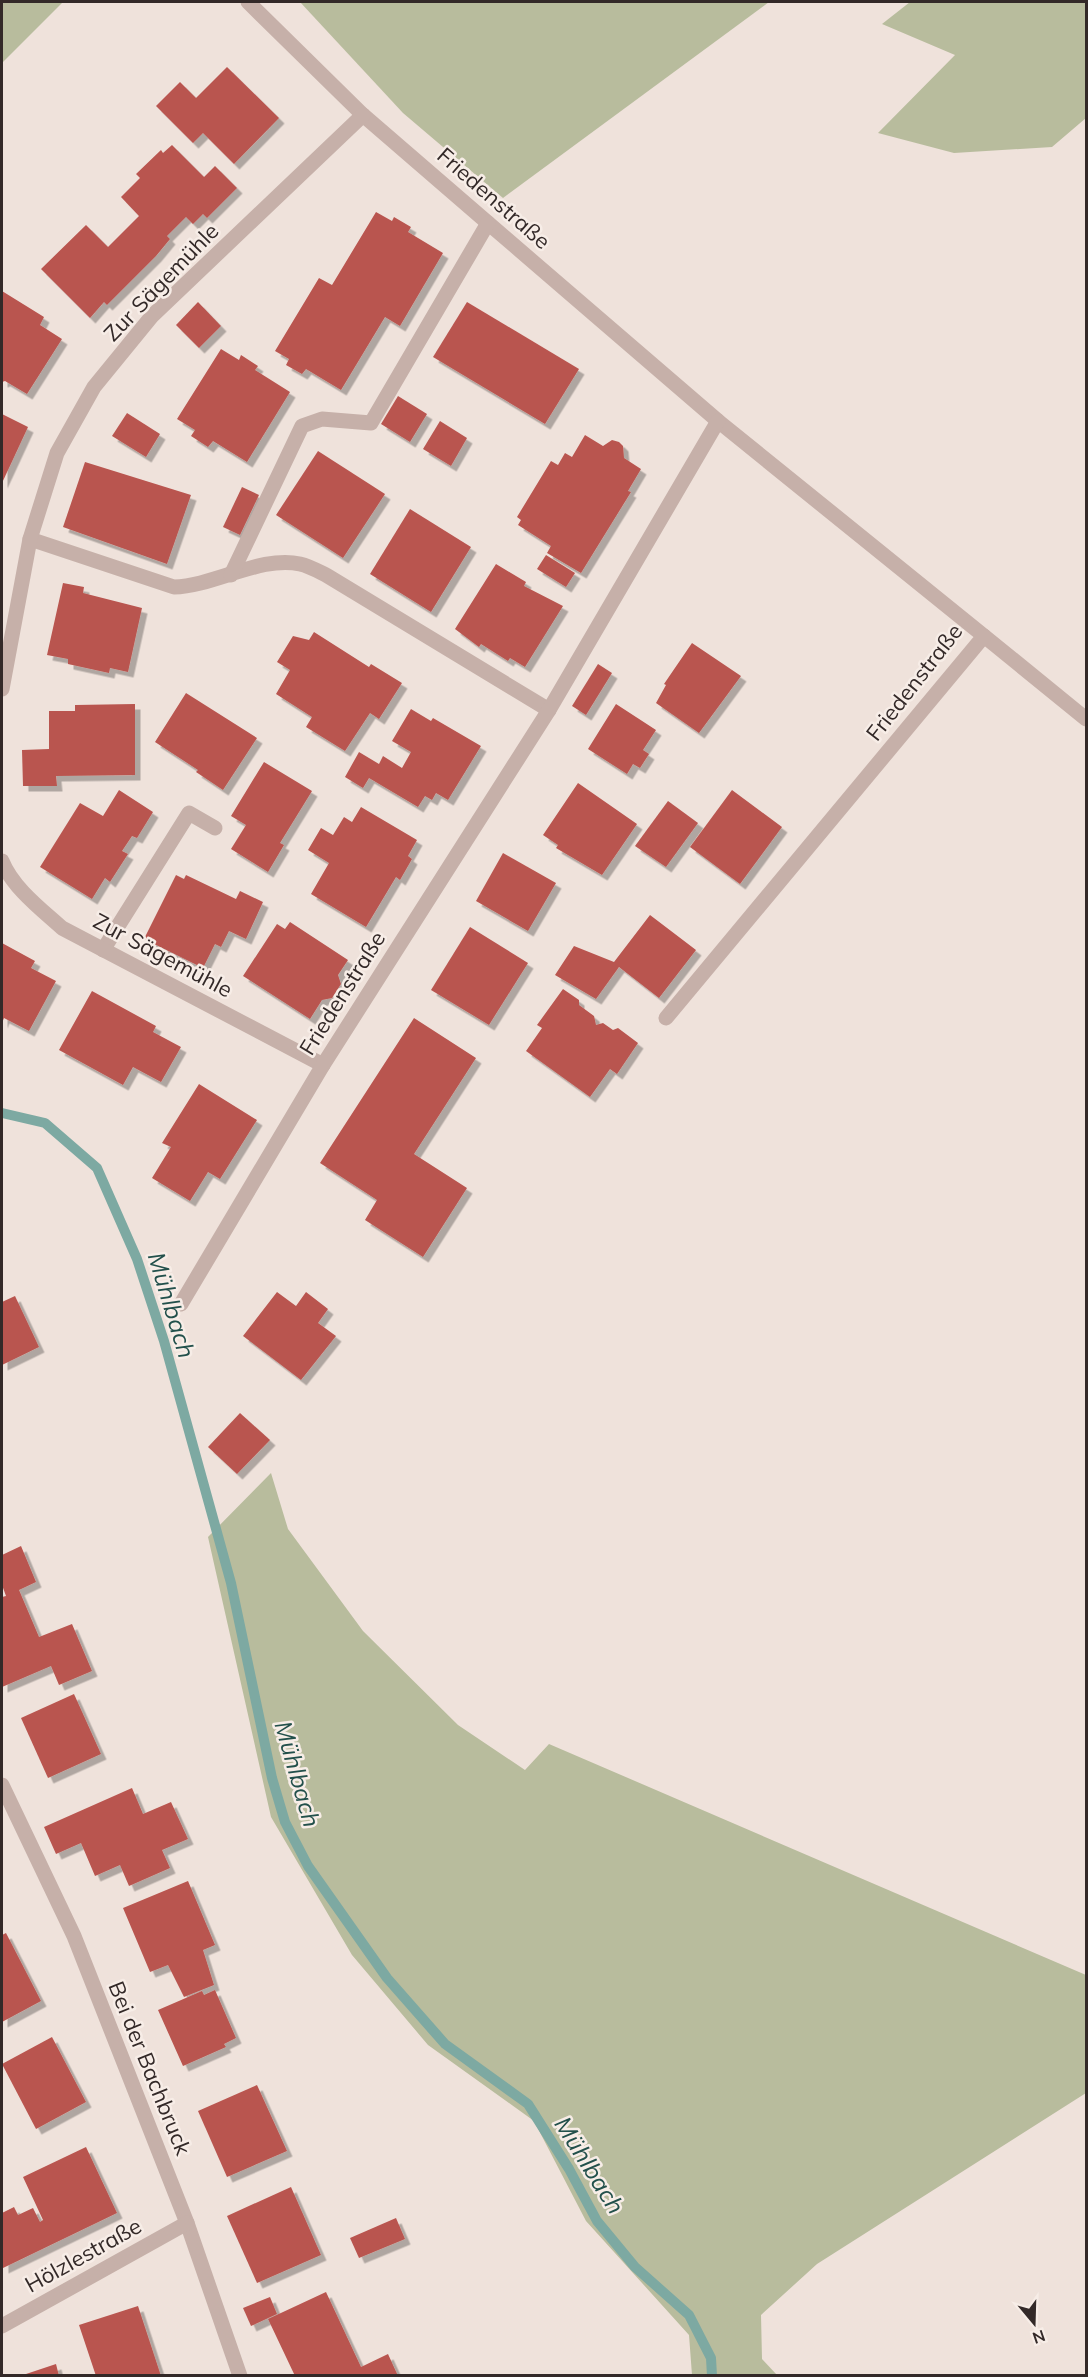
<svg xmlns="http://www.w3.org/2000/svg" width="1088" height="2377" font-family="Mulish,sans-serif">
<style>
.green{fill:#b8bc9d}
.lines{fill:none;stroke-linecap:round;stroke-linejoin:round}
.stream{stroke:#7da9a2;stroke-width:10}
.building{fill:#b9554f;filter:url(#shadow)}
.service{stroke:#c6b0a9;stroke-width:15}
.minor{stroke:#c6b0a9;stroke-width:15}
.labels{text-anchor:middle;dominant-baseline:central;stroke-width:5;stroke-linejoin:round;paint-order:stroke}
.street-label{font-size:22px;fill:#332928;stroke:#f7ede7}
.water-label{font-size:24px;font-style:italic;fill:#22504b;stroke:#f7ede7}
</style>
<defs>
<filter id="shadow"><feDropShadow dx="5.5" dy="5.5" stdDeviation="0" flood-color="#0004"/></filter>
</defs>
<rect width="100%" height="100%" fill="#efe2db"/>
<!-- green -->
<g class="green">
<polygon points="2,2 63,2 2,63"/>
<polygon points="300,2 769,2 503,198 403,113"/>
<polygon points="910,2 1086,2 1086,118 1052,147 954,153 878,133 955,55 882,24"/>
<polygon points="271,1473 288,1529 363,1631 458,1725 525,1770 549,1744 1086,1975 1086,2093 817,2264 761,2315 762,2359 777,2375 692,2375 689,2335 586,2221 534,2121 428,2045 352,1955 271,1817 208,1537"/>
</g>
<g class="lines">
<!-- stream -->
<polyline class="stream" points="2,1113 45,1123 97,1168 137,1259 164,1341 231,1583 272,1778 285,1822 308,1866 387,1978 445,2044 528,2104 569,2169 597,2221 635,2267 689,2315 711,2358 712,2376"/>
</g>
<!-- building -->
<g class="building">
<polygon points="227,67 279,118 234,164 203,133 193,143 156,106 180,82 196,98"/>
<polygon points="172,145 204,177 215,166 237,188 207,218 203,214 193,224 186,217 167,236 170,239 156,256 107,305 104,302 90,318 41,269 86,225 108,247 139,216 121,197 140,178 136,174 161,150 163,153"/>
<polygon points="376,212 392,221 394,217 411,227 408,232 443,253 400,326 385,317 341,390 306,369 302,374 286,365 289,359 275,351 319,278 332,285"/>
<polygon points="2,291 44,317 40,325 62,339 27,394 5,381 2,382"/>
<polygon points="198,302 221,326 199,348 176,325"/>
<polygon points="467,302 579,369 545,424 433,357"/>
<polygon points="221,349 239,360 241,355 258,366 255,370 290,392 247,462 213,441 208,447 191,436 195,430 177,419"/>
<polygon points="398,396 427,414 410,442 381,424"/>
<polygon points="127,413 160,434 146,457 112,436"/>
<polygon points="2,414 28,427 2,483"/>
<polygon points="440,421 467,438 451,466 423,449"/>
<polygon points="585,435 603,446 612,440 619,442 623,446 624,458 641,469 628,491 631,492 581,573 547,553 551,546 518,525 521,520 517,517 551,461 558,465 565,453 572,457"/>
<polygon points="318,451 385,494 343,558 276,515"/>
<polygon points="85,462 191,495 167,564 63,527"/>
<polygon points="242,487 259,495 240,535 223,527"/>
<polygon points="410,509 471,547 431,612 370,574"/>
<polygon points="546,555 575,573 566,587 537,569"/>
<polygon points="496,564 526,582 524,586 563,606 525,667 510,658 508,661 481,644 479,647 455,629"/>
<polygon points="63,583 84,587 83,593 142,608 128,672 110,668 109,673 68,664 68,659 47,655"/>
<polygon points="314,632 369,667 371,664 402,683 379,719 370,713 345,751 306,727 312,717 276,694 290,670 277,662 293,636 309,640"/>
<polygon points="692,643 741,676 699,733 656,703 666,685 664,684"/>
<polygon points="598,664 612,673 586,715 572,706"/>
<polygon points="186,693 257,738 223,790 196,772 198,770 155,742"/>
<polygon points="135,704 135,775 56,776 57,786 23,786 22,750 49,749 49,711 75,711 75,705"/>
<polygon points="616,704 656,730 643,750 649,754 640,768 633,764 627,774 588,749"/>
<polygon points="411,709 431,721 433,718 481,746 448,800 436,793 432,800 425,796 418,807 369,778 363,788 345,777 359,752 379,764 383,756 402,768 411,752 392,741"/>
<polygon points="264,762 312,791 280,843 284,845 268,872 231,849 246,825 231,816"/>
<polygon points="578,783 637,824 602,875 556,848 558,845 543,835"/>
<polygon points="119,790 153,812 137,838 132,836 122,851 128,854 110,882 105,878 92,899 40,867 80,803 103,816"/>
<polygon points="732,790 782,827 740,884 690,847"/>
<polygon points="668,801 698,823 666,867 635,846"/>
<polygon points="361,807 417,840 408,856 412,859 400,880 396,877 366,927 311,894 329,863 308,850 321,828 333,835 344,817 352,822"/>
<polygon points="503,853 556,883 528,931 476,901"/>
<polygon points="176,875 184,879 186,875 236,899 240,891 263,902 246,939 229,931 221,947 215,944 203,968 144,939"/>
<polygon points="650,915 696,950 659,998 619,967 596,999 555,975 574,946 614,962"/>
<polygon points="290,922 348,960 338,975 341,984 332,998 322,1000 310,1019 243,976 277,924 285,929"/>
<polygon points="470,927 528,963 489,1025 431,990"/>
<polygon points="2,943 35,961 31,968 56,981 29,1031 4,1018 2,1023"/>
<polygon points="563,989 579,1000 579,1005 594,1016 596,1025 603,1023 613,1030 618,1028 638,1043 617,1074 610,1069 590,1097 526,1051 542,1028 537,1025"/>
<polygon points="92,991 156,1026 153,1032 181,1047 161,1082 133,1067 123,1085 59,1050"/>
<polygon points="414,1018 476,1058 414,1154 467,1188 423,1257 365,1220 377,1200 320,1163"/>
<polygon points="199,1084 257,1120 220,1179 208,1172 190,1201 152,1178 171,1147 162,1143"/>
<polygon points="277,1292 296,1306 306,1292 328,1309 318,1323 336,1336 301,1380 243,1336"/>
<polygon points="15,1296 39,1347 2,1365 2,1302"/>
<polygon points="240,1413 270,1440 237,1474 208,1447"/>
<polygon points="21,1546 36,1582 19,1590 39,1637 72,1624 92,1671 59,1685 51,1666 2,1687 2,1597 6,1596 2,1585 2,1555"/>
<polygon points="74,1694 101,1754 48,1778 21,1718"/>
<polygon points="132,1788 143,1814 171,1802 188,1839 162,1850 170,1868 129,1886 120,1865 95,1876 81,1843 56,1854 44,1827"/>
<polygon points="188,1881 215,1945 203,1950 214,1985 184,1997 168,1965 150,1972 123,1908"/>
<polygon points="6,1933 41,2001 2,2022 2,1935"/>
<polygon points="215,1990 236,2038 224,2044 226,2047 183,2066 158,2010 202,1991 204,1995"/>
<polygon points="52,2037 86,2102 36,2129 2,2064"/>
<polygon points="257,2085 287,2151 227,2177 198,2111"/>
<polygon points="86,2147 117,2213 3,2268 2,2213 14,2207 18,2215 33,2208 40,2222 43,2220 23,2177"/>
<polygon points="291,2187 321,2255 257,2283 227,2216"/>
<polygon points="396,2218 405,2239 359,2258 350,2238"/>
<polygon points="326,2292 361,2367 388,2354 398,2376 295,2376 268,2319"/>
<polygon points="270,2297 277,2314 251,2326 243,2308"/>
<polygon points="138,2306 161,2376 96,2376 79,2325"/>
<polygon points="56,2364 59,2376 23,2376 23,2375"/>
</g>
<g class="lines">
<!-- service -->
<g class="service">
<polyline points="984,636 1086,719"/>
<polyline points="103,950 189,813 215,828"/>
</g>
<!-- minor -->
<g class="minor">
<polyline points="248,2 363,115 488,223 718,421 984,636 666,1018"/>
<path d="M30,539L174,587C214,586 262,555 300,564C309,566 318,571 326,575L549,710"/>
<polyline points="231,575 302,426 322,419 371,423 488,223"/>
<polyline points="2,689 30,539 57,453 94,387 152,316 363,115"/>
<path d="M2,861C13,888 41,909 62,928L323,1065"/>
<polyline points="181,1304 323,1065 549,710 718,421"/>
<polyline points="2,1785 74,1936 187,2223 240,2376"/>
<polyline points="2,2326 187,2223"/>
</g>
</g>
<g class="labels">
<!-- street labels -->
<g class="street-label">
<text transform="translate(494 198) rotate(41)">Friedenstraße</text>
<text transform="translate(161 282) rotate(-46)">Zur Sägemühle</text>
<text transform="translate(914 682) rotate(-52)">Friedenstraße</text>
<text transform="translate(163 955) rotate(28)">Zur Sägemühle</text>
<text transform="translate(342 993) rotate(-58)">Friedenstraße</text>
<text transform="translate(150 2068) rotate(68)">Bei der Bachbruck</text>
<text transform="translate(83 2255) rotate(-29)">Hölzlestraße</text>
</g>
<!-- water labels -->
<g class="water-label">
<text transform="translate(172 1305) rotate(73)">Mühlbach</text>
<text transform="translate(298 1774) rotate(74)">Mühlbach</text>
<text transform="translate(590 2165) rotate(58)">Mühlbach</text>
</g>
</g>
<!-- border -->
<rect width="1088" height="2377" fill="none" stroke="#332928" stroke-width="6"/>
<!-- north arrow -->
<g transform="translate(1034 2323) rotate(161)" stroke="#f7ede7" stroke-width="4.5" paint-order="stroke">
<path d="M0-4.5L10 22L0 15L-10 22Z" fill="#332928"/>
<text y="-9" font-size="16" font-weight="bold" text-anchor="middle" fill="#332928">N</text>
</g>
</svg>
